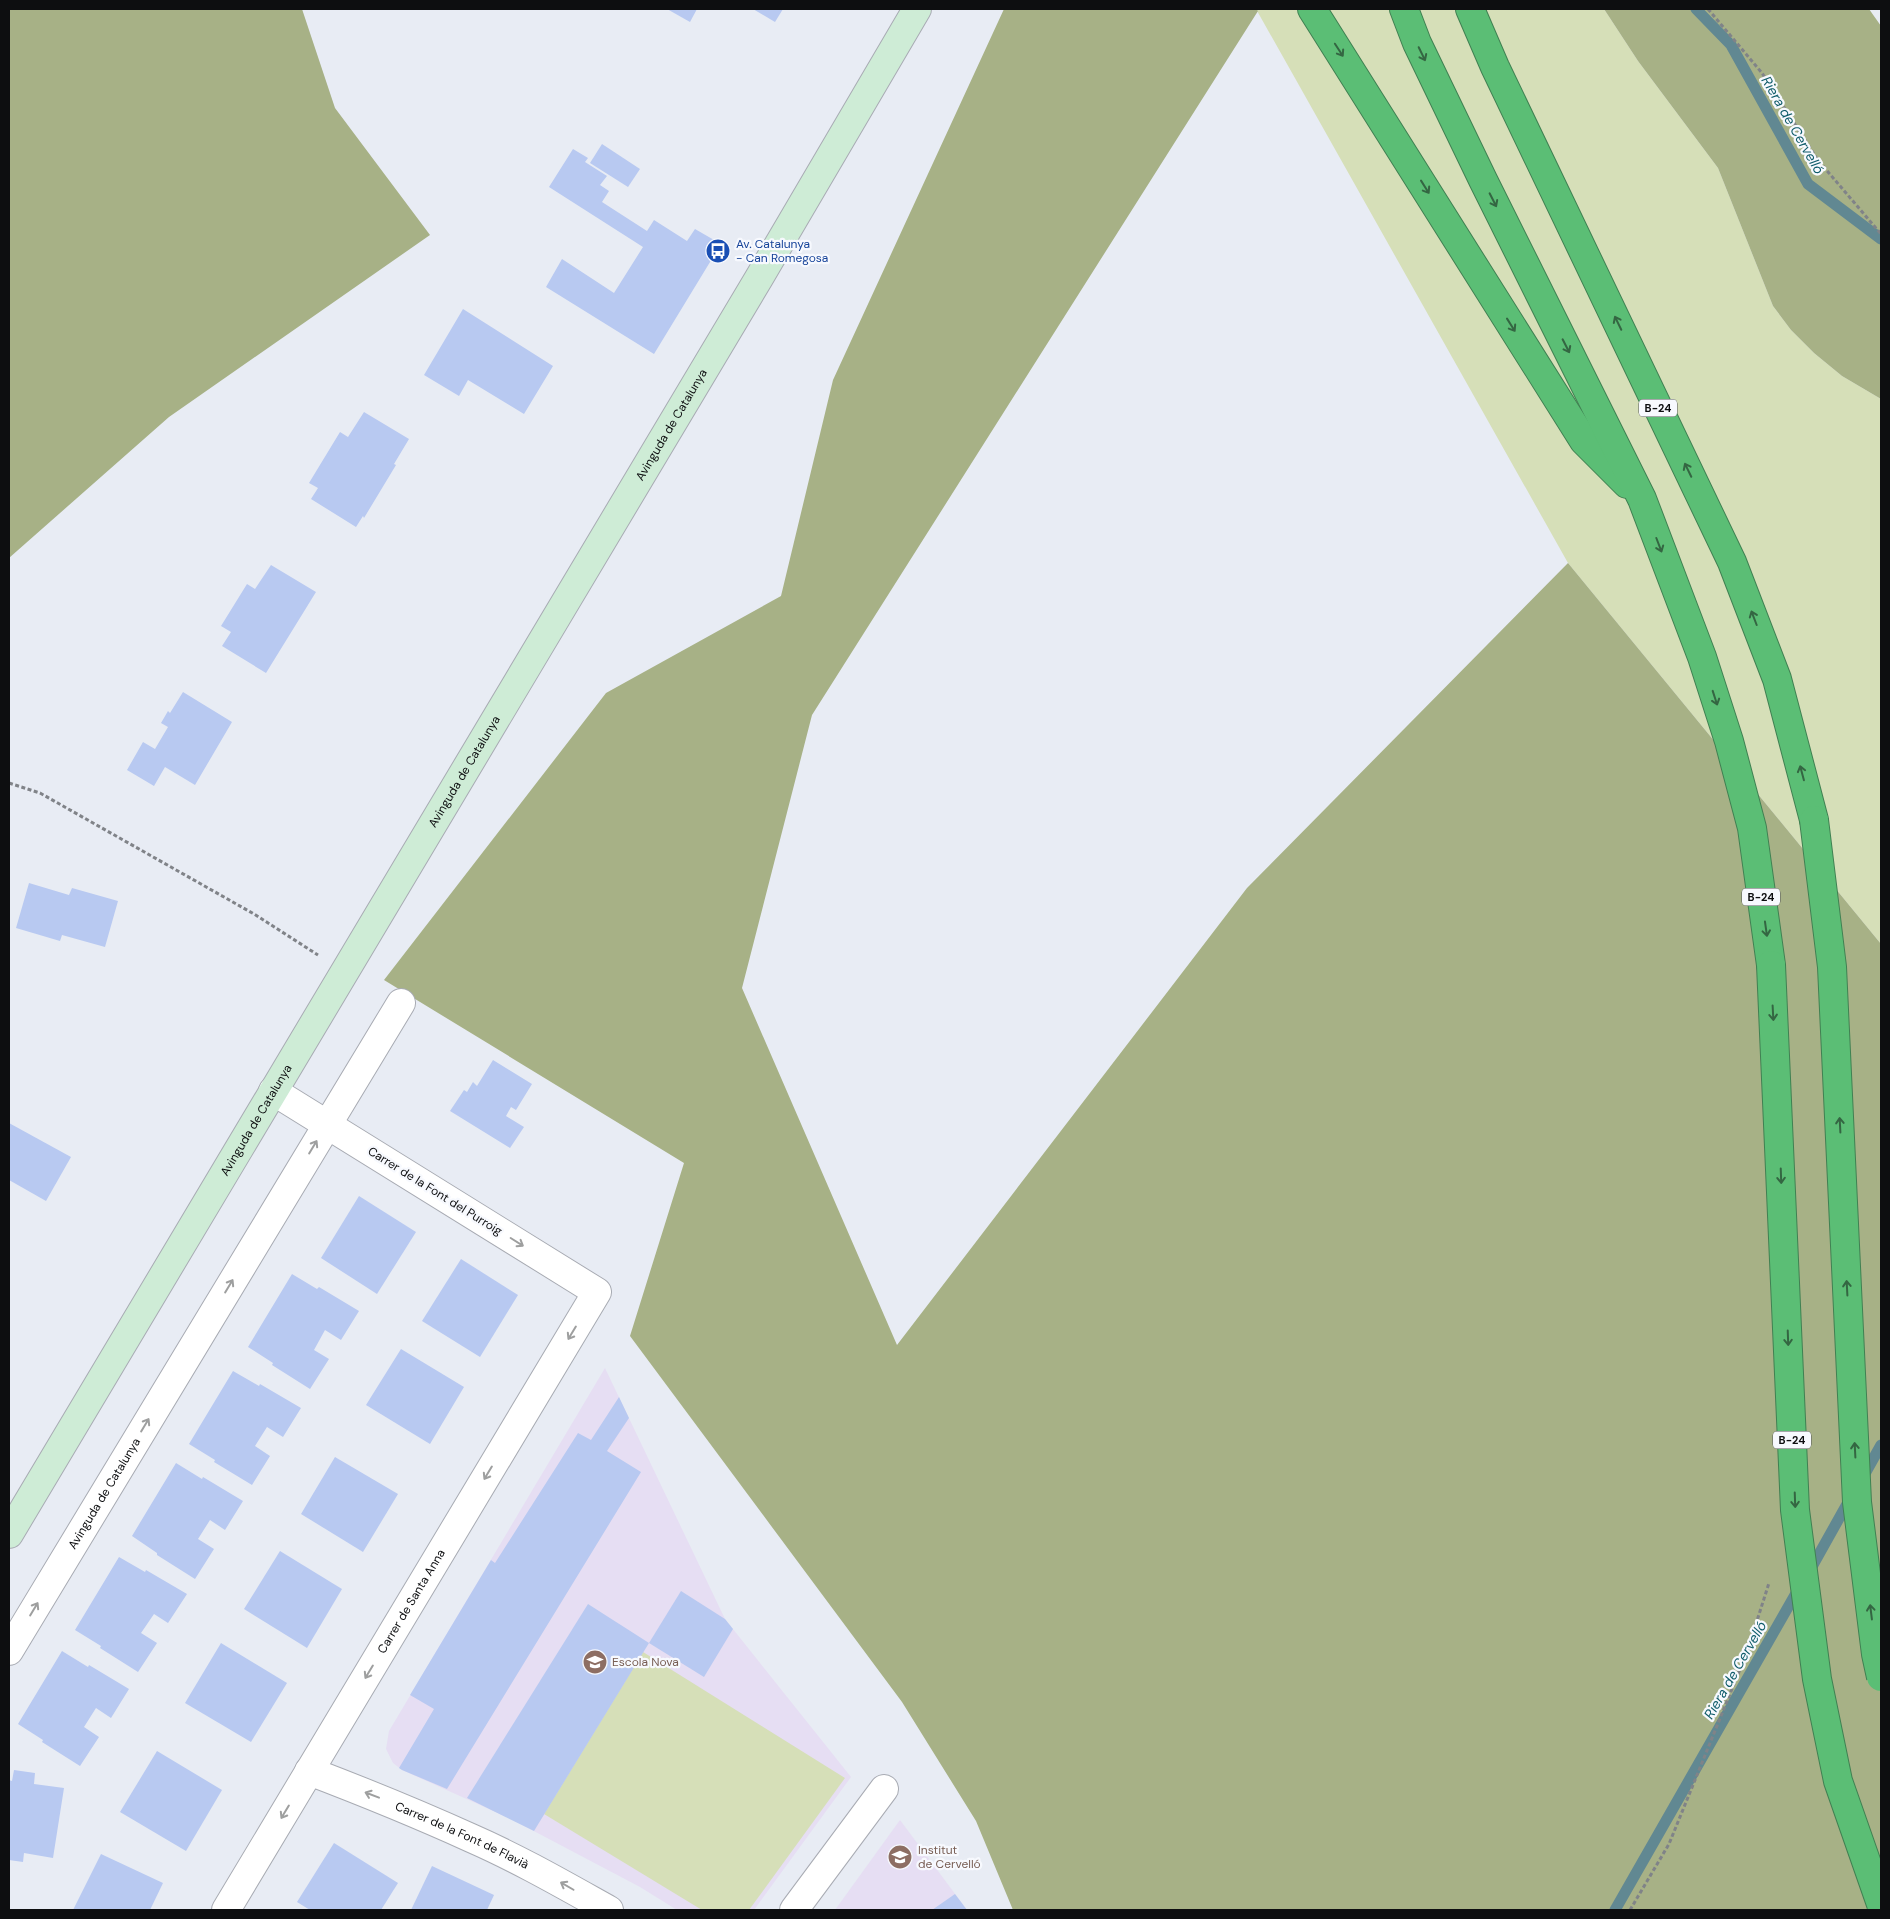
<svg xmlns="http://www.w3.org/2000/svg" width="1890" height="1919" font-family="'DM Sans',sans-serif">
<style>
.education{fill:#e6def3}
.green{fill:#d6dfb8}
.forest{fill:#a7b186}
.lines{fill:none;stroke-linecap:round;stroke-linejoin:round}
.stream{stroke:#618892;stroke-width:11}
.building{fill:#b8c9f1}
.street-casing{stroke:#a8abb3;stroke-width:30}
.secondary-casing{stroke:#a8abb3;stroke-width:30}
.highway-casing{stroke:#408052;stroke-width:30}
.path{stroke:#808388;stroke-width:3;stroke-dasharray:4 2.5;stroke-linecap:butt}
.street{stroke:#fff;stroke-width:28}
.secondary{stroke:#ceecd6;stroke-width:28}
.highway{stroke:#5bbe75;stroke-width:28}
.highway-bridge-casing{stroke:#408052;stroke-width:30;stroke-linecap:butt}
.highway-bridge{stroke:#5bbe75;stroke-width:28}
.oneway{stroke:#346642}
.oneway2{stroke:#9e9f9f}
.labels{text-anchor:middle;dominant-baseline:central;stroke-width:4.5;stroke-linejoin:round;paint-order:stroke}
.shield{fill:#f7f9fe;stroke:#535457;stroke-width:1}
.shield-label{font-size:11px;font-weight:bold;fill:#0d0e10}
.transit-label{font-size:12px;fill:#164399;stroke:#f7f9fe;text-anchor:start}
.street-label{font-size:12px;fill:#0d0e10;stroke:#f7f9fe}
.education-label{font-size:12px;fill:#785e54;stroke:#f7f9fe;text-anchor:start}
.water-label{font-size:14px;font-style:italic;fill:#0f5c6a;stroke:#f7f9fe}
</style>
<rect width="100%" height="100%" fill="#e8ecf4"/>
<!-- education -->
<g class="education">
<polygon points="605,1368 725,1619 851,1777 754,1910 677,1910 640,1887 511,1819 402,1770 393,1763 386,1749 389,1731"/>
<polygon points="900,1820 967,1910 835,1910"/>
</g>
<!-- green -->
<g class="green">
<polygon points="1256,9 1604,9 1638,61 1718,168 1773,306 1791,330 1814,353 1842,376 1881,399 1881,944 1568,563"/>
<polygon points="643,1652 845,1778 749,1910 702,1910 544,1814"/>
</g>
<!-- forest -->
<g class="forest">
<polygon points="9,9 302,9 335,108 430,235 169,417 9,558"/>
<polygon points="1004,9 1256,9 1258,11 812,715 742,988 897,1345 1247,888 1568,563 1881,944 1881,1910 1013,1910 976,1821 902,1702 630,1336 684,1163 384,980 606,693 781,596 833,380"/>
<polygon points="1604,9 1869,9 1881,26 1881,399 1842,376 1814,353 1791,330 1773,306 1718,168 1638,61"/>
</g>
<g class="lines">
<!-- stream -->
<g class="stream">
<polyline points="1696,9 1731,45 1808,184 1881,239"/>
<polyline points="1862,1479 1881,1445"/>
<polyline points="1809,1572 1851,1497"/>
<polyline points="1615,1910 1799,1588"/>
</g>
</g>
<!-- building -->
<g class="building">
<polygon points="667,9 697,9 690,22"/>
<polygon points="753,9 783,9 775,22"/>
<polygon points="602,144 640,169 628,187 590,163"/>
<polygon points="573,149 588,158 585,162 607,176 600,185 609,191 602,202 647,231 654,220 687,241 695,229 721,244 654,354 546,287 562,259 614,293 643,247 549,187"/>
<polygon points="463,309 553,366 524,414 468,380 459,396 424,375"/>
<polygon points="364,412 409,439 394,464 396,465 364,518 363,516 356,527 311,499 318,488 309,483 340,432 348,437"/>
<polygon points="271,565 316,592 266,673 222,646 231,632 221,626 247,584 255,589"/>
<polygon points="183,692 232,722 195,785 165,767 154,786 127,770 143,742 155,749 168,727 161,723 168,711 170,713"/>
<polygon points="29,883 69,895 72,888 118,901 105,947 62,935 60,941 16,928"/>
<polygon points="493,1060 532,1084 516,1110 511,1107 506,1116 524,1127 510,1148 450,1111 464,1090 467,1092 473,1082 477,1086"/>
<polygon points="9,1123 71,1157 46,1201 9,1180"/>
<polygon points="359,1196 416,1232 377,1294 321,1258"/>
<polygon points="461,1259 518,1295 480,1357 422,1321"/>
<polygon points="292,1274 317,1289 319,1287 359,1311 341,1340 325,1330 314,1350 329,1359 310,1389 272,1365 273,1363 248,1347"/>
<polygon points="401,1349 464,1387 430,1444 366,1405"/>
<polygon points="233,1371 259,1386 260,1384 301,1408 283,1437 267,1427 255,1446 270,1456 252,1485 214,1462 215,1460 189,1444"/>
<polygon points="619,1397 629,1418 607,1451 641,1472 447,1789 402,1770 399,1768 434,1709 410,1695 491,1560 495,1563 578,1433 591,1440"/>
<polygon points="335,1457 398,1494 363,1552 301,1514"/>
<polygon points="176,1463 202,1479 203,1477 243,1501 225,1530 210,1520 198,1539 214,1549 195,1579 157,1555 157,1553 132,1536"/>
<polygon points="280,1551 342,1589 307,1648 244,1609"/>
<polygon points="119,1557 145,1572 146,1570 187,1594 168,1623 154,1614 141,1633 157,1643 138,1672 100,1648 101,1646 75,1630"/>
<polygon points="681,1591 725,1619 733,1629 704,1677 649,1643"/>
<polygon points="588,1604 649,1643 534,1831 467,1798"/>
<polygon points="221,1643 287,1683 251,1742 185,1703"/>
<polygon points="62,1651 88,1667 89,1665 129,1689 111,1718 96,1708 84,1727 99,1737 80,1766 42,1742 43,1740 18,1724"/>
<polygon points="157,1751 222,1790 186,1851 120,1812"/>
<polygon points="14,1770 35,1773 34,1784 64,1788 53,1858 24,1853 23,1862 9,1860 9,1780 12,1781"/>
<polygon points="334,1843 398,1883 381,1910 310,1910 297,1902"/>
<polygon points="101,1854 163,1883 150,1910 73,1910"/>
<polygon points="432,1866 494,1895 487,1910 411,1910"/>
<polygon points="955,1894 967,1910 932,1910"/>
</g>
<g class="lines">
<defs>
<g id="street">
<path id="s1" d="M9,1651L401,1003"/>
<path id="s2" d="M309,1771C364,1792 418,1814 471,1838C519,1859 564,1885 609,1910"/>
<path id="s3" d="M226,1910L597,1292L273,1091"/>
<polyline points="794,1910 884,1789"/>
</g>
<g id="secondary">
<path id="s4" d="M9,1534L759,278L917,9"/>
</g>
<g id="highway">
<polyline points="1312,9 1584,441 1627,484"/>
<polyline points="1404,9 1417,43 1483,180 1642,499 1702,657 1729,741 1752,828 1771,965"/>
<polyline points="1470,9 1495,67 1732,562 1777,679 1814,820"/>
</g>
</defs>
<!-- street casing -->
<use href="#street" class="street-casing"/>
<!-- secondary casing -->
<use href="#secondary" class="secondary-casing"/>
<!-- highway casing -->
<use href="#highway" class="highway-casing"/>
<!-- path -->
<g class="path">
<polyline points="1708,9 1762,73 1817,159 1881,234"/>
<polyline points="9,783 40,793 63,806 254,914 318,955"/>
<polyline points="1630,1910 1669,1844 1747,1652 1769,1583"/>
</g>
<!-- street -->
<use href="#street" class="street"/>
<!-- secondary -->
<use href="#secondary" class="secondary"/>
<!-- highway -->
<use href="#highway" class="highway"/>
<defs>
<g id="highway-bridge">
<polyline points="1814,820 1832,967 1857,1502 1876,1654 1881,1677"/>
<polyline points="1771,965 1795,1510 1817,1679 1838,1781 1881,1904"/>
</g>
</defs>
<!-- highway-bridge casing -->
<use href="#highway-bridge" class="highway-bridge-casing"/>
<!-- highway-bridge -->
<use href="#highway-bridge" class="highway-bridge"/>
</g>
<!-- one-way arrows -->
<defs><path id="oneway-shaft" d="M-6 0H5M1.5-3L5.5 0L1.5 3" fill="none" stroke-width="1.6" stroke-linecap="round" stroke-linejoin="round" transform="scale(1.25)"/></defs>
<g class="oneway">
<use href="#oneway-shaft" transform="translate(1339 50) rotate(57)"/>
<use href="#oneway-shaft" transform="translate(1422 54) rotate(64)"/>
<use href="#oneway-shaft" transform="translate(1425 187) rotate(58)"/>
<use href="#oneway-shaft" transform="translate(1493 200) rotate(63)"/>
<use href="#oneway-shaft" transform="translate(1618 323) rotate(-116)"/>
<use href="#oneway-shaft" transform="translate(1511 325) rotate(58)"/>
<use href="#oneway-shaft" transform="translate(1566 346) rotate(63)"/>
<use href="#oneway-shaft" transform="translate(1688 470) rotate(-116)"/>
<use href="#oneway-shaft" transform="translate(1659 545) rotate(69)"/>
<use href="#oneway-shaft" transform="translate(1754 618) rotate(-111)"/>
<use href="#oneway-shaft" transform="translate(1715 698) rotate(72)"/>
<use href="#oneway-shaft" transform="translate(1802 773) rotate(-105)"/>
<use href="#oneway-shaft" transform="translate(1766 929) rotate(82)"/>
<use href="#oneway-shaft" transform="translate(1773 1013) rotate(87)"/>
<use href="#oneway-shaft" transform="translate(1840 1125) rotate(-93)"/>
<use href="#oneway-shaft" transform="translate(1781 1176) rotate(88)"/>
<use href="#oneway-shaft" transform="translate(1847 1288) rotate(-93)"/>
<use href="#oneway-shaft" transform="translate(1788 1338) rotate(88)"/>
<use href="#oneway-shaft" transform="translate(1855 1450) rotate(-93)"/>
<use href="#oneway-shaft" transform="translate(1795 1500) rotate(88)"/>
<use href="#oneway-shaft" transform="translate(1871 1612) rotate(-97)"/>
</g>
<g class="oneway2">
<use href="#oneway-shaft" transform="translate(313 1147) rotate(-59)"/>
<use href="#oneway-shaft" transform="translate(517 1242) rotate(32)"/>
<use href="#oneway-shaft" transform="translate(229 1286) rotate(-59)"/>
<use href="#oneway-shaft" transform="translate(572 1333) rotate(121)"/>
<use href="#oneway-shaft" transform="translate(145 1425) rotate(-59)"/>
<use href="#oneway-shaft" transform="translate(488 1473) rotate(121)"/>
<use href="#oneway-shaft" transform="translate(34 1609) rotate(-59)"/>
<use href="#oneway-shaft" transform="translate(369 1672) rotate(121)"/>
<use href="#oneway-shaft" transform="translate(372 1795) rotate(-159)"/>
<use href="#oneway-shaft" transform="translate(285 1812) rotate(121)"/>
<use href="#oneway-shaft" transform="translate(567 1886) rotate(-150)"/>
</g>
<!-- icons -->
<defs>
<symbol id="bus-disc" viewBox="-11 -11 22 22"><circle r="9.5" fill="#1a4fb4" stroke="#f7f9fe"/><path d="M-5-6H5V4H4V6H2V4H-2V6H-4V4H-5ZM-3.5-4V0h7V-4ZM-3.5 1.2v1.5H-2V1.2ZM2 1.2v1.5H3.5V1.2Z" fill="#fff"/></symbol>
<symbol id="school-disc" viewBox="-11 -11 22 22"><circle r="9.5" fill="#8d6e63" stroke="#f7f9fe"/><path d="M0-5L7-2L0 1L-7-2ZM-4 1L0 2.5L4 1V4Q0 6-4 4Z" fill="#fff"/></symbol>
</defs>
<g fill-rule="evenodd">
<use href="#bus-disc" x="704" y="237" width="28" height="28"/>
<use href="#school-disc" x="581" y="1648" width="28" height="28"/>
<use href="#school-disc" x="886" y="1843" width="28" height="28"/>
</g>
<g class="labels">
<!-- shield labels -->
<g class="shield">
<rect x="1639" y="399.5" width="38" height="17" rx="4"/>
<rect x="1742" y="888.5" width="38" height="17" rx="4"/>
<rect x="1773" y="1431.5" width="38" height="17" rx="4"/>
</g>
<g class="shield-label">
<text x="1658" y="408">B-24</text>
<text x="1761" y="897">B-24</text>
<text x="1792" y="1440">B-24</text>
</g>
<!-- transit labels -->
<g class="transit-label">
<text x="736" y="244">Av. Catalunya<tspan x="736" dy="14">- Can Romegosa</tspan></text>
</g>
<!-- street labels -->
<g class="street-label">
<text stroke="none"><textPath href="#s4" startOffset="1292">Avinguda de Catalunya</textPath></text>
<text stroke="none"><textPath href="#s4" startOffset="888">Avinguda de Catalunya</textPath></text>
<text stroke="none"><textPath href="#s4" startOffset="482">Avinguda de Catalunya</textPath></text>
<text transform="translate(435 1191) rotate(32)">Carrer de la Font del Purroig</text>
<text stroke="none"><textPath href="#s1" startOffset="184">Avinguda de Catalunya</textPath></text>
<text stroke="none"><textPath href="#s3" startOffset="360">Carrer de Santa Anna</textPath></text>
<text stroke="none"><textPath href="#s2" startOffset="166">Carrer de la Font de Flavià</textPath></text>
</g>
<!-- education labels -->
<g class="education-label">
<text x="612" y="1662">Escola Nova</text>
<text x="918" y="1850">Institut<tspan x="918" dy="14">de Cervelló</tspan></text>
</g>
<!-- water labels -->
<g class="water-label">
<text transform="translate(1793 125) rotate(60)">Riera de Cervelló</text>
<text transform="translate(1735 1670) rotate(-60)">Riera de Cervelló</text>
</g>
</g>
<!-- border -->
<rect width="1890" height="1919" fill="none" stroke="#0d0e10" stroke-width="20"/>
</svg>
